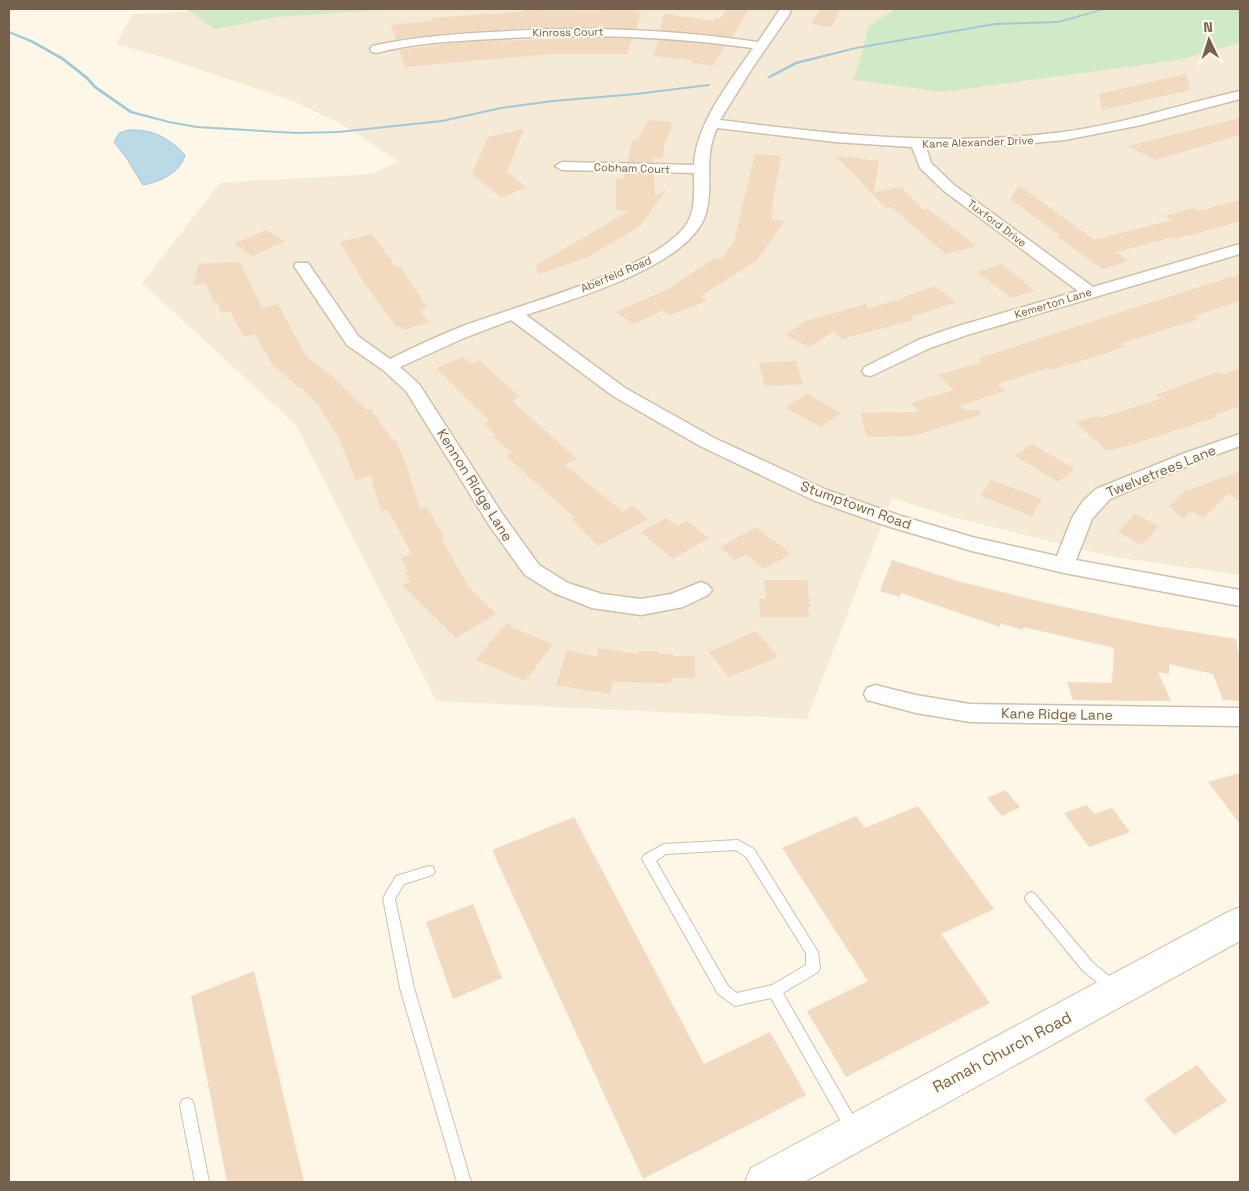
<svg xmlns="http://www.w3.org/2000/svg" width="1249" height="1191" font-family="'Space Grotesk',sans-serif">
<style>
.residential{fill:#f4ead6}
.green{fill:#cfeac5}
.water{fill:#bcdae6;stroke:#a2c7d7}
.lines{fill:none;stroke-linecap:round;stroke-linejoin:round}
.stream{fill:#a2c7d7;fill-rule:evenodd}
.building{fill:#f1dabf}
.service-casing{stroke:#cec0ad;stroke-width:2}
.minor-casing{stroke:#cec0ad;stroke-width:3}
.secondary-casing{stroke:#d1c1ab;stroke-width:2}
.service{fill:#fff;fill-rule:evenodd}
.minor{fill:#fff;fill-rule:evenodd}
.secondary{fill:#fff;fill-rule:evenodd}
.labels{text-anchor:middle;dominant-baseline:central;stroke-width:4;stroke-linejoin:round;paint-order:stroke}
.far-street-label{font-size:11px;fill:#75604c;stroke:#fffaee}
.street-label{font-size:14px;fill:#75604c;stroke:#fffaee}
.near-street-label{font-size:16px;fill:#75604c;stroke:#fffaee}
</style>
<rect width="100%" height="100%" fill="#fcf7e7"/>
<!-- residential -->
<polygon class="residential" points="261,9 1240,9 1240,575 1108,556 956,518 892,498 807,719 436,701 296,425 142,283 220,183 372,174 398,161 340,123 290,100 162,57 116,44 133,14"/>
<!-- green -->
<g class="green">
<polygon points="186,9 397,9 276,17 215,29"/>
<polygon points="896,9 1240,9 1240,43 1178,60 943,92 854,80 869,26"/>
</g>
<!-- water -->
<path class="water" d="M129,130C153,129 169,138 185,155C181,172 160,182 143,185L127,159L114,142L119,133Z"/>
<g class="lines">
<!-- stream -->
<g class="stream">
<polygon points="1102,9 1107,9 1058,23 995,25 856,49 797,64 770,78 767,77 795,62 856,47 995,23 1058,21"/>
<polygon points="9,31 34,41 64,58 88,77 96,86 132,111 169,121 197,126 296,132 338,131 442,120 501,107 553,100 636,93 709,84 711,85 709,86 636,95 553,102 501,109 442,122 338,133 296,134 197,128 169,123 130,113 94,88 86,79 62,60 32,43 9,33"/>
</g>
</g>
<!-- building -->
<g class="building">
<polygon points="532,9 545,11 630,10 641,12 636,29 525,28 447,33 396,39 391,25 432,21 432,18 519,12"/>
<polygon points="727,9 749,9 732,37 660,30 664,14 714,21 716,18 721,18"/>
<polygon points="821,9 841,9 831,27 811,24"/>
<polygon points="591,38 632,39 627,54 550,54 405,67 399,50 463,42"/>
<polygon points="658,40 688,43 725,46 713,66 690,62 692,60 654,56"/>
<polygon points="1186,74 1190,90 1102,110 1099,94"/>
<polygon points="1240,118 1240,135 1155,160 1128,146"/>
<polygon points="649,120 672,122 670,127 672,127 665,141 663,158 653,158 654,162 627,162 633,139 637,140"/>
<polygon points="524,129 507,172 527,188 500,197 472,174 488,137"/>
<polygon points="755,154 781,156 771,212 773,212 772,220 785,221 757,260 701,296 707,301 670,315 664,310 633,324 616,312 666,290 717,257 721,259 734,242"/>
<polygon points="836,156 879,161 874,192 901,187 924,210 928,209 976,246 946,254 891,207 886,208"/>
<polygon points="624,173 654,174 655,196 666,190 640,226 588,257 539,274 535,266 629,211 616,210 616,179 623,179"/>
<polygon points="1019,185 1094,240 1172,220 1165,216 1193,208 1199,211 1240,200 1240,221 1195,234 1175,239 1173,237 1116,252 1129,261 1103,269 1057,237 1061,236 1010,199"/>
<polygon points="266,230 285,241 253,256 234,244"/>
<polygon points="372,234 396,267 400,266 427,308 419,310 429,322 404,330 400,326 396,327 363,281 340,242"/>
<polygon points="240,262 262,308 278,304 306,356 334,378 367,410 371,409 392,440 395,439 407,466 420,509 427,507 444,537 441,538 469,587 496,614 456,638 402,585 410,582 405,573 408,572 401,558 412,554 388,510 381,512 371,476 355,480 340,440 319,406 301,387 299,388 272,364 255,334 244,337 230,311 221,313 217,302 214,302 206,284 193,285 199,264"/>
<polygon points="1002,264 1035,291 1011,298 977,272"/>
<polygon points="1240,274 1240,301 1194,316 1199,319 1119,344 1124,347 1100,355 1050,370 1048,368 997,384 1005,391 960,406 964,410 979,410 980,415 913,436 867,437 860,413 920,412 911,403 954,390 938,375 982,362 979,359 985,356"/>
<polygon points="935,286 956,302 911,317 913,320 842,339 834,331 809,347 785,335 806,321 866,304 868,308 866,309 906,298 904,297"/>
<polygon points="463,357 471,364 479,360 520,397 512,401 577,459 565,465 623,512 633,506 648,519 598,546 572,519 575,518 506,456 512,453 493,436 496,435 484,423 490,421 436,368"/>
<polygon points="796,361 803,384 765,386 759,363"/>
<polygon points="1240,368 1240,406 1214,415 1216,417 1131,445 1107,451 1075,422 1097,416 1100,418 1160,399 1156,395 1217,372 1221,375"/>
<polygon points="807,393 816,399 841,413 821,427 786,408"/>
<polygon points="1032,444 1075,469 1058,482 1015,456"/>
<polygon points="1240,471 1240,502 1229,493 1204,518 1191,511 1183,519 1169,506 1187,489 1189,490"/>
<polygon points="991,480 1042,499 1032,516 981,496"/>
<polygon points="1135,514 1159,526 1142,545 1118,532"/>
<polygon points="666,518 677,526 687,521 709,538 673,559 641,532"/>
<polygon points="756,527 773,541 775,541 791,554 764,569 746,554 735,560 720,547"/>
<polygon points="892,560 957,581 1046,603 1144,624 1236,639 1240,662 1240,701 1223,700 1213,674 1169,664 1169,674 1158,672 1171,701 1073,700 1067,682 1112,683 1114,648 1023,627 1023,630 1000,623 1000,627 901,593 900,597 880,591"/>
<polygon points="764,580 807,580 810,607 808,607 809,617 760,617 759,599 766,599"/>
<polygon points="507,622 513,628 553,644 525,681 476,660"/>
<polygon points="756,631 778,657 729,677 709,652"/>
<polygon points="599,648 638,654 638,651 658,651 658,654 673,654 673,656 695,656 695,678 671,678 671,683 613,682 610,694 556,685 567,650 597,657"/>
<polygon points="1240,773 1240,824 1208,782"/>
<polygon points="1005,790 1020,807 1002,816 987,798"/>
<polygon points="1087,805 1094,814 1112,808 1130,832 1089,847 1064,813"/>
<polygon points="918,806 994,909 941,934 990,1003 846,1077 807,1011 868,981 782,848 856,816 865,828"/>
<polygon points="574,817 704,1064 770,1032 806,1095 643,1179 492,850"/>
<polygon points="473,904 502,978 453,999 426,922"/>
<polygon points="254,971 304,1182 227,1182 191,996"/>
<polygon points="1197,1065 1227,1101 1174,1135 1144,1099"/>
</g>
<g class="lines">
<defs>
<g id="service">
<path d="M738,840L754,849L818,952L820,968L818,972L783,993L858,1124L860,1129L858,1134L853,1136L848,1134L771,998L735,1006L718,994L642,859L644,855L664,844ZM736,850L746,857L806,953V965L772,985L737,993L728,986L656,861L666,854Z"/>
<polygon points="429,866 433,867 435,871 433,875 404,884 395,899 414,988 471,1182 457,1182 400,988 383,898 396,876"/>
<polygon points="1031,892 1035,894 1093,963 1118,983 1120,987 1118,991 1113,993 1108,991 1083,971 1027,902 1025,898 1027,894"/>
<polygon points="187,1098 192,1100 194,1105 209,1182 195,1182 180,1105 182,1100"/>
</g>
<g id="minor">
<path d="M780,9H791L789,15L753,67L720,120C834,135 949,147 1063,132C1124,124 1181,104 1240,91V99L1141,125L1065,140L999,146L926,147L931,163L954,185L1093,287L1240,244V254L967,335L930,348L871,376L865,375L862,371L865,367L918,340L955,327L1078,291L944,191L920,168L912,147L835,142L717,128C703,158 714,183 706,213C692,265 573,299 526,315L625,388L714,438L827,490L901,516L972,537L1057,556L1072,518L1083,501L1096,489L1185,453L1240,434V446L1199,461L1110,499L1092,519L1076,560L1240,590V606L1064,573L972,551L887,526L813,500L700,446L613,396L511,320L464,338L400,367L419,384L503,515L539,565L568,583L602,594L641,599L671,594L701,582L708,585L712,590L708,595L683,607L641,615L592,608L554,593L525,575L489,525L406,391L383,370L347,345L294,266L296,263H308L359,337L390,359C414,347 438,336 463,326C518,305 653,271 686,225C696,211 694,189 694,173L562,170L555,166L562,162L694,165C696,123 730,82 753,48C667,36 580,33 493,39C453,41 414,43 376,53L372,52L370,49L372,46C412,37 452,34 492,32C581,26 670,29 758,42Z"/>
<polygon points="875,685 916,695 970,704 1240,708 1240,726 970,722 916,713 867,700 864,694 867,688"/>
</g>
<polygon id="secondary" points="1240,907 1240,941 804,1182 745,1182 751,1168 1228,912"/>
</defs>
<!-- service casing -->
<use href="#service" class="service-casing"/>
<!-- minor casing -->
<use href="#minor" class="minor-casing"/>
<!-- secondary casing -->
<use href="#secondary" class="secondary-casing"/>
<!-- service -->
<use href="#service" class="service"/>
<!-- minor -->
<use href="#minor" class="minor"/>
<!-- secondary -->
<use href="#secondary" class="secondary"/>
</g>
<g class="labels">
<!-- far-street labels -->
<g class="far-street-label">
<text transform="translate(568 32) rotate(-1)">Kinross Court</text>
<text transform="translate(978 142) rotate(-2)">Kane Alexander Drive</text>
<text transform="translate(632 168) rotate(2)">Cobham Court</text>
<text transform="translate(997 223) rotate(37)">Tuxford Drive</text>
<text transform="translate(616 274) rotate(-23)">Aberfeld Road</text>
<text transform="translate(1053 303) rotate(-17)">Kemerton Lane</text>
</g>
<!-- street labels -->
<g class="street-label">
<text transform="translate(1161 471) rotate(-22)">Twelvetrees Lane</text>
<text transform="translate(475 485) rotate(58)">Kennon Ridge Lane</text>
<text transform="translate(856 505) rotate(20)">Stumptown Road</text>
<text transform="translate(1057 714) rotate(1)">Kane Ridge Lane</text>
</g>
<!-- near-street labels -->
<g class="near-street-label">
<text transform="translate(1002 1052) rotate(-28)">Ramah Church Road</text>
</g>
</g>
<!-- border -->
<rect width="1249" height="1191" fill="none" stroke="#75604c" stroke-width="20"/>
<!-- north arrow -->
<g transform="translate(1209 40) rotate(356)" stroke="#fffaee" stroke-width="4" paint-order="stroke">
<path d="M0-4L9 19L0 12L-9 19Z" fill="#75604c"/>
<text y="-8" font-size="14" font-weight="bold" text-anchor="middle" fill="#75604c">N</text>
</g>
</svg>
